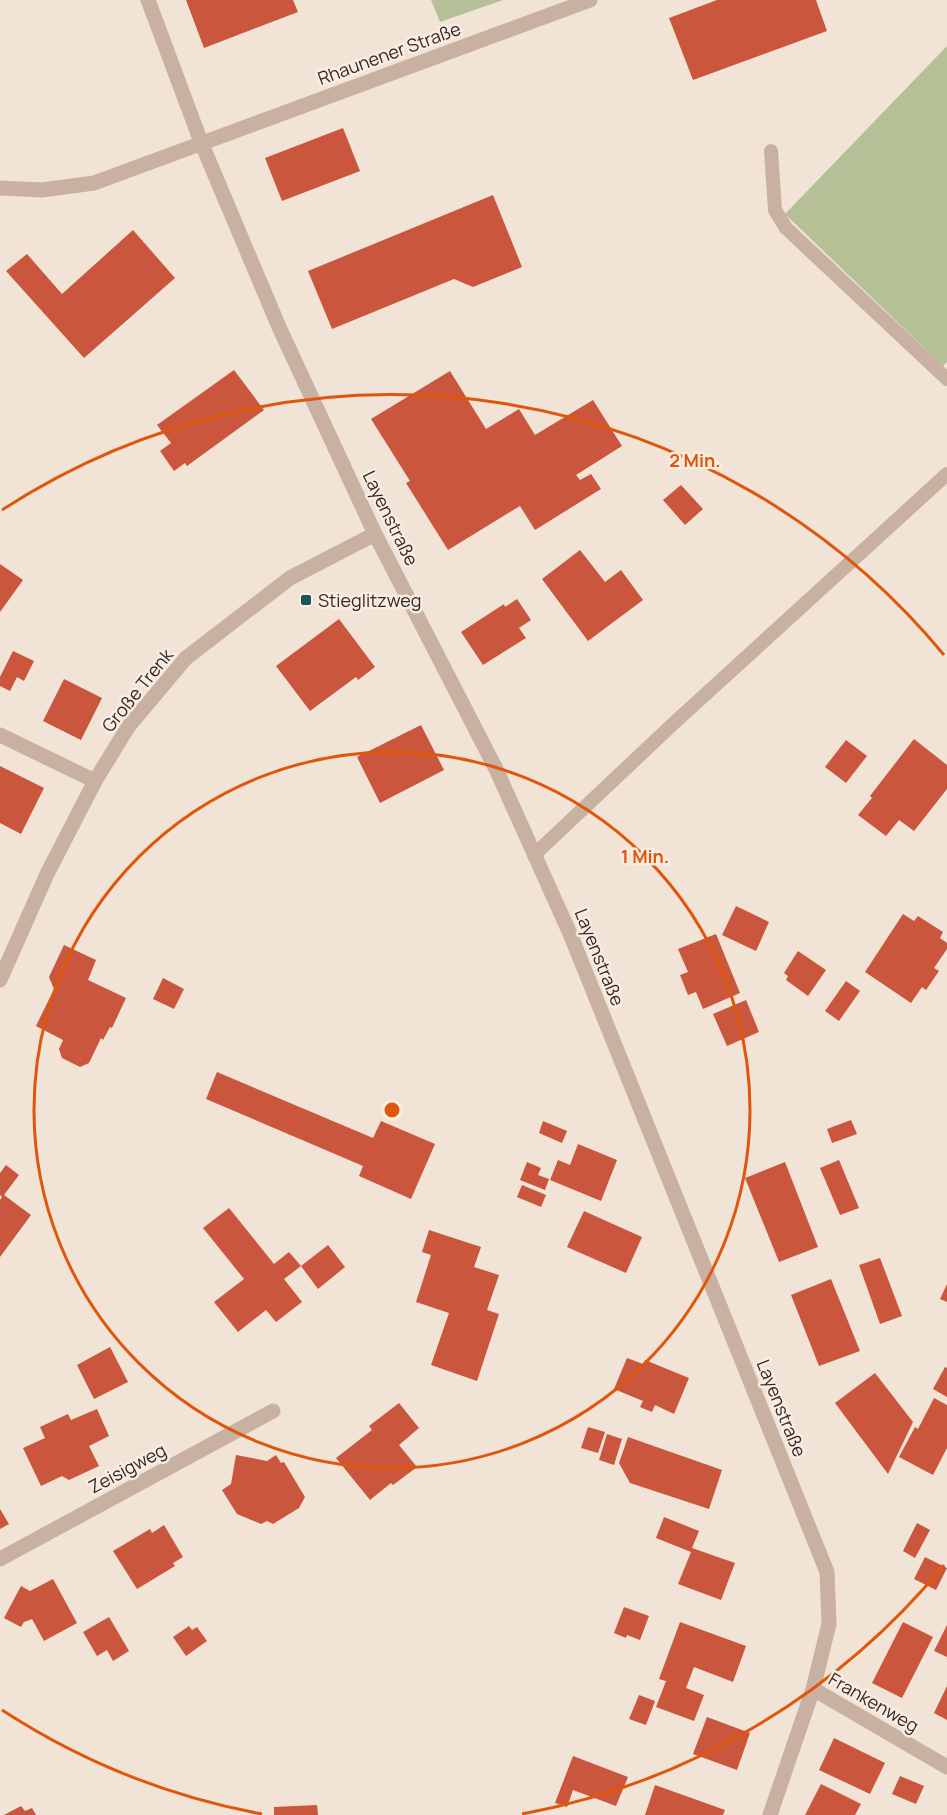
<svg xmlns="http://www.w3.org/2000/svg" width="947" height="1815" font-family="Manrope,sans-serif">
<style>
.green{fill:#b5c096}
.building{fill:#c9563d}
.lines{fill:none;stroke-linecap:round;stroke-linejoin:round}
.lane{stroke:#c9b1a2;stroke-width:14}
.street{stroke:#c9b1a2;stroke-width:15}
.ring{fill:none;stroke:#df570d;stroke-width:3}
.poi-dot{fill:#1a5555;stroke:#f9ede2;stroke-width:2}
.labels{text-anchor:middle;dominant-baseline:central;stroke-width:5;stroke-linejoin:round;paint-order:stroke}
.street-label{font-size:18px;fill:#332825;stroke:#f9ede2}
.poi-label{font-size:18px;fill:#332825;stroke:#f9ede2;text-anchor:start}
.centre{fill:#df570d;stroke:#f9ede2;stroke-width:3}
.ring-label{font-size:18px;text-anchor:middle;font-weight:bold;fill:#df570d;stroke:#f9ede2;stroke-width:5;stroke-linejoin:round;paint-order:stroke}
</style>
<rect width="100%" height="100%" fill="#f1e3d6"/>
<!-- green -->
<g class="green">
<polygon points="431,0 503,0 440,22"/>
<polygon points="947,46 947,362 943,366 785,214"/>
</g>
<!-- building -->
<g class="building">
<polygon points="186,0 293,0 298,12 204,48"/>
<polygon points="717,0 816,0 827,31 693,80 669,18"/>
<polygon points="343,128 360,171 282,201 265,158"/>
<polygon points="493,195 522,267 473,287 454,279 332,329 308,271"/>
<polygon points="133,230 175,278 84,358 6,271 27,254 62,294"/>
<polygon points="234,370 264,410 187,466 185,463 174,471 160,451 171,443 157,425"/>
<polygon points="450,371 486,429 519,409 535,435 593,400 622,446 576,475 580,480 591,474 601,489 535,530 520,506 448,550 406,483 410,481 371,419"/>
<polygon points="681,485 703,509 685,525 663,500"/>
<polygon points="580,550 605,582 621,570 643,600 588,641 542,579"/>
<polygon points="0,564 23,580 0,612"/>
<polygon points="517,599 531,620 519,628 526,638 483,665 461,632 504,604 505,607"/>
<polygon points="339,619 375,667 358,680 356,677 310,711 276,666"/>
<polygon points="13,651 34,661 24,681 17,677 10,691 0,686 0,677"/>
<polygon points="64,679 102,698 81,740 43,721"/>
<polygon points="421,725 444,770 380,803 357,757"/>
<polygon points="914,739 947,765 947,789 914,831 899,820 886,836 858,815 872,798 870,796"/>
<polygon points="846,740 867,756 846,783 825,767"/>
<polygon points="0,766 44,788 21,834 0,823"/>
<polygon points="736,906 769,922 756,951 722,935"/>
<polygon points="903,914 914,921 918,916 943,932 940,938 947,943 947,949 934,968 939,971 926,990 922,987 911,1003 865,972"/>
<polygon points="716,934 740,993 703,1009 696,992 688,995 680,975 688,972 678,949"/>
<polygon points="64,945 96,960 88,980 126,998 112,1028 110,1027 103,1040 101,1038 89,1063 80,1067 62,1058 59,1049 63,1040 36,1026 54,989 49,977"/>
<polygon points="798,951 826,970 808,996 786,980 788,976 784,973"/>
<polygon points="163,978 184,989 174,1009 153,999"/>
<polygon points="846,981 860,991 839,1021 825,1011"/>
<polygon points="746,1000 759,1032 727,1046 713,1014"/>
<polygon points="217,1072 373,1138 381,1121 435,1144 411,1199 359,1176 363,1166 206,1099"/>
<polygon points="851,1120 857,1134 832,1143 827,1129"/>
<polygon points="543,1121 567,1131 562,1143 539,1133"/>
<polygon points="578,1144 617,1160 601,1201 550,1180 558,1160 570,1165"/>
<polygon points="839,1160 859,1208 840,1215 820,1168"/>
<polygon points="527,1162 541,1168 538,1175 549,1179 545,1190 520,1180"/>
<polygon points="785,1162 818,1247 779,1262 745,1178"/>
<polygon points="6,1165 19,1175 4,1195 31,1215 0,1257 0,1200 2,1197 0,1195 0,1173"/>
<polygon points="522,1185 546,1195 541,1207 517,1197"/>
<polygon points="229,1208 274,1264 289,1252 301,1266 284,1279 302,1302 276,1322 266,1310 238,1332 214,1302 244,1279 203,1228"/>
<polygon points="584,1211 642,1237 626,1273 567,1247"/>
<polygon points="429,1230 481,1247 474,1267 499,1275 487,1310 499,1314 477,1381 431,1365 449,1313 416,1302 431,1255 422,1252"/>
<polygon points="328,1245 345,1267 318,1289 301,1266"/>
<polygon points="880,1258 902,1316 880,1324 859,1265"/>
<polygon points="831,1279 860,1351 819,1366 791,1295"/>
<polygon points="947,1284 947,1302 940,1299"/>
<polygon points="110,1347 128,1382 94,1399 77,1365"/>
<polygon points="627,1358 643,1364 645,1360 689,1378 674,1414 655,1405 652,1412 640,1407 643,1401 614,1389"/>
<polygon points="945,1367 947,1368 947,1397 933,1389"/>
<polygon points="875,1373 913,1422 888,1474 835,1403"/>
<polygon points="934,1398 947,1405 947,1448 933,1475 899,1457 915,1427 918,1429"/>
<polygon points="399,1403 419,1428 399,1445 417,1467 393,1485 391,1483 370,1500 336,1458 372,1430 369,1426"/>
<polygon points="97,1409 109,1436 89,1446 99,1466 69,1480 62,1476 41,1486 23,1448 45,1438 40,1427 68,1414 71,1420"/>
<polygon points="588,1427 605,1432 598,1453 581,1448"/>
<polygon points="607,1434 622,1439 614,1465 599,1460"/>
<polygon points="628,1437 722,1470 709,1509 630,1483 619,1463"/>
<polygon points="236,1455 267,1461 276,1455 281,1463 284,1462 305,1497 299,1508 273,1524 267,1521 261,1524 237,1514 222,1490 231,1484"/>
<polygon points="0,1509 9,1524 0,1529"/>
<polygon points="664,1517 699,1531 692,1548 735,1563 721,1600 678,1584 691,1552 656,1538"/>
<polygon points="917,1523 930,1530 915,1558 903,1551"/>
<polygon points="164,1525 183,1557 173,1563 175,1566 137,1589 113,1551 150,1529 152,1533"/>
<polygon points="925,1557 947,1568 936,1590 914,1579"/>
<polygon points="53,1579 77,1623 44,1641 32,1619 24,1622 21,1627 4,1618 21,1586 30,1591"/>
<polygon points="624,1607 649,1616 640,1640 627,1635 626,1638 614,1633"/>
<polygon points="109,1617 129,1651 113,1661 107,1650 97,1656 83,1632"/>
<polygon points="680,1622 746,1646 733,1682 694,1667 686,1688 704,1695 694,1721 656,1707 666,1681 659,1679"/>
<polygon points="903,1622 933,1637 902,1698 872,1683"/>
<polygon points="947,1625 947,1657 934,1651"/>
<polygon points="189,1626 192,1630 197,1627 207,1641 186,1656 173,1637"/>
<polygon points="947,1686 947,1720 934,1713"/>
<polygon points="639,1695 655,1701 646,1725 629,1719"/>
<polygon points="707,1717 750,1733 737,1770 693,1754"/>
<polygon points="834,1738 885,1763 870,1794 819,1770"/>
<polygon points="573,1756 628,1777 616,1806 573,1790 567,1807 555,1803"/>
<polygon points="900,1776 924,1786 916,1804 892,1794"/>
<polygon points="821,1784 861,1804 855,1815 805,1815"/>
<polygon points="655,1785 725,1810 723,1815 645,1815"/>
<polygon points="317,1805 318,1815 274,1815 274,1807"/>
<polygon points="21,1806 25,1811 32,1808 36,1815 4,1815"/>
</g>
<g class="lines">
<!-- lane -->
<g class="lane">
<polyline points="771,151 775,210 786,228 947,379"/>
<polyline points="534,855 674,723 947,474"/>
</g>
<!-- street -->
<g class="street">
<polyline points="148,0 201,142 279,327 375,534 496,769 571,936 827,1572 829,1624 813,1689 770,1815"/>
<polyline points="0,188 42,190 94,183 590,0"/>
<polyline points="0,735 95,781"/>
<polyline points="0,980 47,874 95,781 128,727 186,658 290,578 375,534"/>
<polyline points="0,1559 273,1411"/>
<polyline points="813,1689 947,1767"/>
</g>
</g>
<!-- distance rings -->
<g class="ring">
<circle cx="392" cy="1110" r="358"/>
<path d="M944 1565A716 716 0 0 1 522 1814M262 1814A716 716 0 0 1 2 1710M2 510A716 716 0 0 1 944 655"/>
</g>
<!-- markers -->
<rect class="poi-dot" x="300" y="594" width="12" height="12" rx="3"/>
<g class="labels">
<!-- street labels -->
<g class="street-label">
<text transform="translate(389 53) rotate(-20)">Rhaunener Straße</text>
<text transform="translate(391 518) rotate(64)">Layenstraße</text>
<text transform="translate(137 690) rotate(-51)">Große Trenk</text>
<text transform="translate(600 957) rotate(68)">Layenstraße</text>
<text transform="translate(782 1408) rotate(68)">Layenstraße</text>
<text transform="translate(127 1468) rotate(-28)">Zeisigweg</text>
<text transform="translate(874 1702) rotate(30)">Frankenweg</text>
</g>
<!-- poi labels -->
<g class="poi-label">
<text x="318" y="600">Stieglitzweg</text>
</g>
</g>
<circle cx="392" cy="1110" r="9" class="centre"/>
<g class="ring-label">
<text x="695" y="467">2 Min.</text>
<text x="645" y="863">1 Min.</text>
</g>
</svg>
